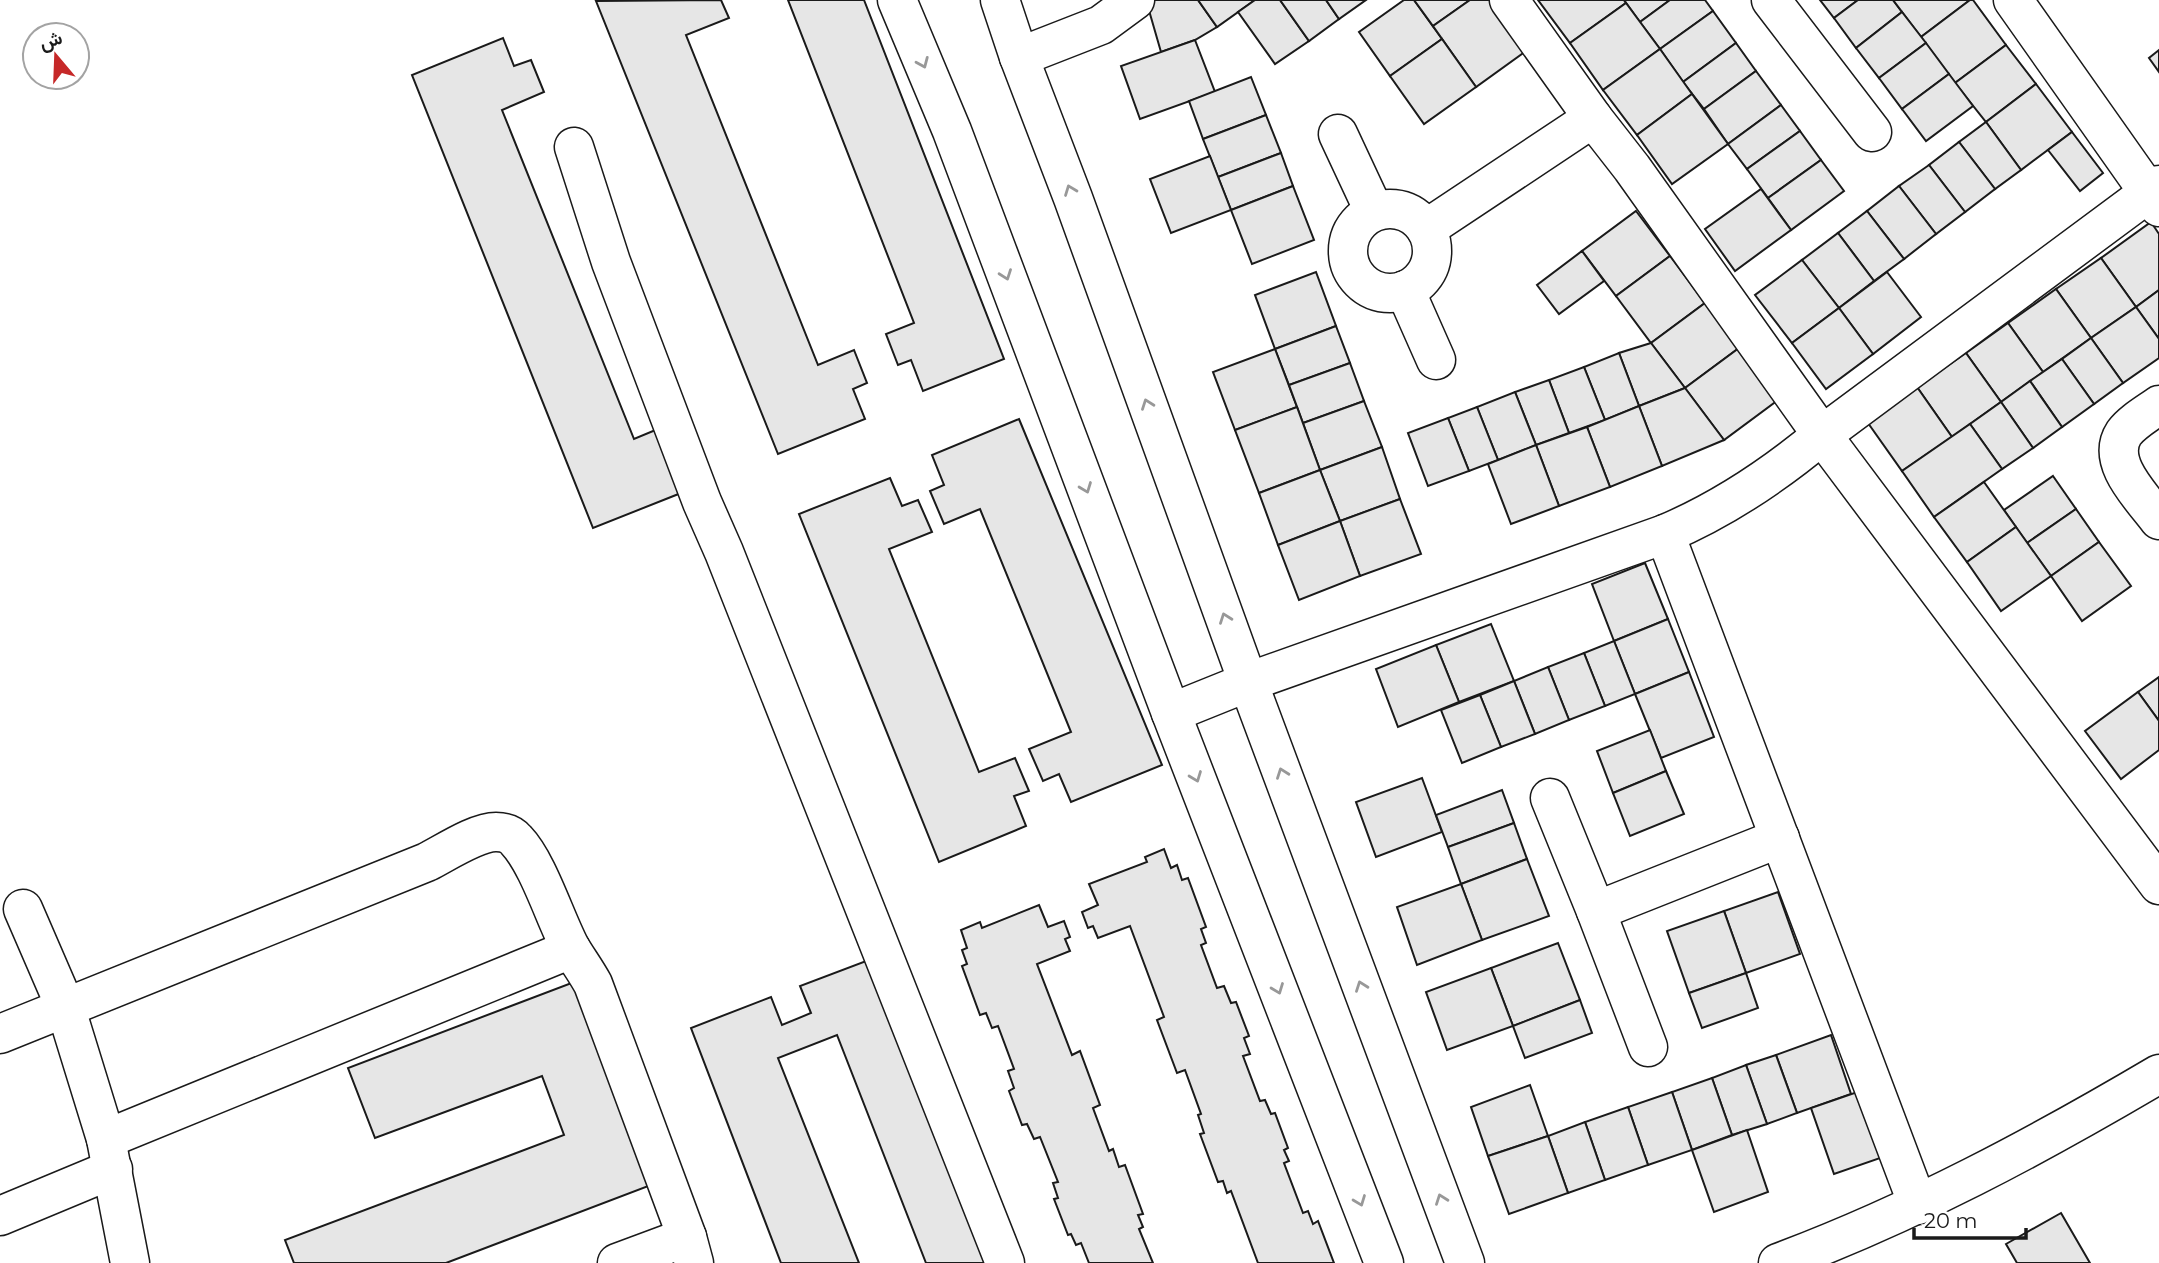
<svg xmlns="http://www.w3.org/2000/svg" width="2159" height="1263" font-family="Montserrat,Vazirmatn,sans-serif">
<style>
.building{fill:#e6e6e6;stroke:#1a1a1a;stroke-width:2}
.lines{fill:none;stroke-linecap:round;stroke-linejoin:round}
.minor-casing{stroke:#1a1a1a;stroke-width:41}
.minor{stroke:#fff;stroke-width:38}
.oneway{stroke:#989898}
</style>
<rect width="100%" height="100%" fill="#fff"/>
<!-- building -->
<g class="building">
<polygon points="721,0 729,18 686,35 818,365 854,350 867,383 853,389 865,419 778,454 596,1"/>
<polygon points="788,0 864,0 1004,359 923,391 911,360 898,365 886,334 914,323"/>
<polygon points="1146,0 1198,0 1217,27 1195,40 1161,52"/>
<polygon points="1198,0 1255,0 1217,27"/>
<polygon points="1255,0 1280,0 1309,41 1275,64 1238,12"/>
<polygon points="1280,0 1326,0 1339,19 1309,41"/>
<polygon points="1326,0 1366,0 1339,19"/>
<polygon points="1404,0 1414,0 1442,39 1390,76 1359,32"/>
<polygon points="1414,0 1470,0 1433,26"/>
<polygon points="1470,0 1490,0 1526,51 1476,87 1433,26"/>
<polygon points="1538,0 1624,0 1626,3 1570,43"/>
<polygon points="1624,0 1670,0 1640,22"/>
<polygon points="1670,0 1705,0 1713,11 1660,49 1640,22"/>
<polygon points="1820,0 1858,0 1834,18"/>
<polygon points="1858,0 1893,0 1902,12 1856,48 1834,18"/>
<polygon points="1893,0 1970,0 1921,37"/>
<polygon points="1970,0 1973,0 2006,45 1955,83 1921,37"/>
<polygon points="1626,3 1660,49 1603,90 1570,43"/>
<polygon points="1713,11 1736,43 1683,82 1660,49"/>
<polygon points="1902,12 1926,43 1879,78 1856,48"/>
<polygon points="503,38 514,66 531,60 544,92 502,110 634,439 670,424 681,493 593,528 412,75"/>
<polygon points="1442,39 1476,87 1424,124 1390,76"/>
<polygon points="1195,40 1215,92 1140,119 1121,66"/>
<polygon points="1736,43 1756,71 1704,109 1683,82"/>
<polygon points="1926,43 1949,74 1902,109 1879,78"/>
<polygon points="2006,45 2036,84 1986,122 1955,83"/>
<polygon points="1660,49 1692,94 1637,135 1603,90"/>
<polygon points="2159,50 2159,72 2149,58"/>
<polygon points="1756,71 1781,105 1728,144 1704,109"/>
<polygon points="1949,74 1973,106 1926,141 1902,109"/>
<polygon points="1251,77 1266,115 1203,139 1189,101"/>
<polygon points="2036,84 2072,132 2021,170 1986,122"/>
<polygon points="1692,94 1728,144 1672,184 1637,135"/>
<polygon points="1781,105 1800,131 1747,169 1728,144"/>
<polygon points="1266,115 1281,153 1218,177 1203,139"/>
<polygon points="1986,122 2021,170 1995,189 1959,142"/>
<polygon points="1800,131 1821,160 1768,198 1747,169"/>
<polygon points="2072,132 2103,173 2080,191 2048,150"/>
<polygon points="1959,142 1995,189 1965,212 1929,165"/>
<polygon points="1281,153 1293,186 1231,210 1218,177"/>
<polygon points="1210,156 1231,210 1171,233 1150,179"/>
<polygon points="1821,160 1844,191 1791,230 1768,198"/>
<polygon points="1929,165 1965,212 1936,234 1899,186"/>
<polygon points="1293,186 1314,240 1252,264 1231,210"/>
<polygon points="1899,186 1936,234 1904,259 1867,211"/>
<polygon points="1761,189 1791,230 1735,271 1705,229"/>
<polygon points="1636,211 1670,256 1616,296 1582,251"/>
<polygon points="1867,211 1904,259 1874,281 1838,233"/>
<polygon points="2151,222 2159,234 2159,290 2136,307 2101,258"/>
<polygon points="1838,233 1874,281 1839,308 1802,260"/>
<polygon points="1582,251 1604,281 1559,314 1537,285"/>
<polygon points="1670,256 1705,303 1651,343 1616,296"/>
<polygon points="2101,258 2136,307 2091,338 2056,289"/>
<polygon points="1802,260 1839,308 1792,343 1755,295"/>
<polygon points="1316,272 1336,326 1275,349 1255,295"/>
<polygon points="1887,272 1921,317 1873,354 1839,308"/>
<polygon points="2056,289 2091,338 2043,372 2008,323"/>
<polygon points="2159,290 2159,339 2136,307"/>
<polygon points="1705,303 1739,348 1685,388 1651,343"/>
<polygon points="2136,307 2159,339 2159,358 2123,383 2091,338"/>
<polygon points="1839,308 1873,354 1826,389 1792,343"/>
<polygon points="2008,323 2043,372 2001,402 1966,353"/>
<polygon points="1336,326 1350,363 1289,385 1275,349"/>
<polygon points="2091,338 2123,383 2094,404 2062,359"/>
<polygon points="1651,343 1685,388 1639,406 1619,353"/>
<polygon points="1739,348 1778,400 1724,440 1685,388"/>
<polygon points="1275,349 1297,407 1235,430 1213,372"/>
<polygon points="1619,353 1639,406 1605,420 1584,367"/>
<polygon points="1966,353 2001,402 1952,437 1917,387"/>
<polygon points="2062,359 2094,404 2062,427 2030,381"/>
<polygon points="1350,363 1364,401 1303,423 1289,385"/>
<polygon points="1584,367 1605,420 1569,433 1549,380"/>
<polygon points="1549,380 1569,433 1536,445 1515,392"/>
<polygon points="2030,381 2062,427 2033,448 2001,402"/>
<polygon points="1917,387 1952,437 1902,471 1868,423"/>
<polygon points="1685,388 1724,440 1662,466 1639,406"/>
<polygon points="1515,392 1536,445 1498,460 1477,407"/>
<polygon points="1364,401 1382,447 1320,470 1303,423"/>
<polygon points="2001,402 2033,448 2002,469 1970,424"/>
<polygon points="1639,406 1662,466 1610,487 1587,427"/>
<polygon points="1297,407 1320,470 1259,493 1235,430"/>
<polygon points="1477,407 1498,460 1469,471 1448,418"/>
<polygon points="1448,418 1469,471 1428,486 1408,433"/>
<polygon points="1019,419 1162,765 1071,802 1059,774 1043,781 1029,749 1071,732 980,509 944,524 930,491 944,485 932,455"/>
<polygon points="1970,424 2002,469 1934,517 1902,471"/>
<polygon points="1587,427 1610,487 1559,506 1536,445"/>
<polygon points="1536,445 1559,506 1511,524 1488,464"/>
<polygon points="1382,447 1400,499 1340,521 1320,470"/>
<polygon points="1320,470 1340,521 1278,545 1259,493"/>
<polygon points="2053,476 2076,509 2027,543 2004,510"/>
<polygon points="890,478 902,506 918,500 932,532 889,549 979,772 1015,758 1029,791 1014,796 1026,826 939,862 799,514"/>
<polygon points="1984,482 2016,527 1967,562 1934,517"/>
<polygon points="1400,499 1421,554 1360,576 1340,521"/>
<polygon points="2076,509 2099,542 2051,576 2027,543"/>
<polygon points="1340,521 1360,576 1299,600 1278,545"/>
<polygon points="2016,527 2051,576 2001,611 1967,562"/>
<polygon points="2099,542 2131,586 2082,621 2051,576"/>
<polygon points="1645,563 1668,619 1614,641 1592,584"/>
<polygon points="1668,619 1689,672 1635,694 1614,641"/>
<polygon points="1491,624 1514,681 1459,702 1436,645"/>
<polygon points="1614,641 1635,694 1605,706 1584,653"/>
<polygon points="1436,645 1459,702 1398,727 1376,669"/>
<polygon points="1584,653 1605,706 1569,720 1548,667"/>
<polygon points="1548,667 1569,720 1535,734 1514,681"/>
<polygon points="1689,672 1714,737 1661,758 1635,694"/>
<polygon points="2159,677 2159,721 2138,692"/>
<polygon points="1514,681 1535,734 1501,747 1480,695"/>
<polygon points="2138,692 2159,721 2159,750 2121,779 2085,731"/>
<polygon points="1480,695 1501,747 1462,763 1441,710"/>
<polygon points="1650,730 1666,771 1613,793 1597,751"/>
<polygon points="1666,771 1684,814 1630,836 1613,793"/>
<polygon points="1422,778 1442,832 1376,857 1356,802"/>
<polygon points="1502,790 1514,823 1448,847 1436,815"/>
<polygon points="1514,823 1527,859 1461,884 1448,847"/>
<polygon points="1164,849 1171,868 1177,865 1182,880 1188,878 1206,927 1201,929 1206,943 1201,945 1217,988 1224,986 1231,1003 1236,1002 1249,1036 1244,1038 1250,1054 1243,1056 1260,1101 1265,1100 1271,1114 1275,1113 1288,1148 1284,1150 1289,1161 1284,1163 1303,1213 1308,1211 1313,1224 1318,1221 1334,1263 1258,1263 1231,1191 1227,1193 1223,1181 1218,1182 1200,1134 1204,1133 1198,1115 1201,1114 1185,1070 1177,1073 1157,1020 1164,1017 1130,926 1098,938 1093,926 1088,928 1082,912 1098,905 1089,884 1147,862 1145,857"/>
<polygon points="1527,859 1549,916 1482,940 1461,884"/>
<polygon points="1461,884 1482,940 1417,965 1397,907"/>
<polygon points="1778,892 1800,954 1746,973 1724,911"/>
<polygon points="1039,905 1048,927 1064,921 1070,937 1065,939 1070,951 1037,964 1072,1055 1080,1051 1100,1105 1093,1108 1109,1151 1113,1149 1119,1167 1125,1165 1143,1214 1138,1215 1143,1227 1139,1229 1153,1263 1089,1263 1081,1243 1076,1245 1071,1234 1068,1235 1054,1199 1058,1198 1053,1183 1058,1182 1040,1137 1034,1139 1027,1124 1022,1125 1009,1091 1014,1088 1008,1071 1014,1069 998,1026 992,1028 986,1013 980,1015 962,966 967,964 962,950 967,948 961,930 980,922 982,928"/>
<polygon points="1724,911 1746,973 1689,993 1667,931"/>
<polygon points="1558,943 1580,1000 1513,1026 1491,968"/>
<polygon points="882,955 1001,1263 926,1263 837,1035 778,1058 859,1263 781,1263 691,1028 771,997 782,1025 811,1013 800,986"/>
<polygon points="1491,968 1513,1026 1447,1050 1426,992"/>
<polygon points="1746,973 1758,1008 1702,1028 1689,993"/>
<polygon points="582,979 659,1182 446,1263 294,1263 285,1240 564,1135 542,1076 375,1138 348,1068"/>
<polygon points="1580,1000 1592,1033 1525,1058 1513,1026"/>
<polygon points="1831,1035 1851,1094 1797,1113 1776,1055"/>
<polygon points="1776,1055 1797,1113 1767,1124 1746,1065"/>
<polygon points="1746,1065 1767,1124 1732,1135 1712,1078"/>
<polygon points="1712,1078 1732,1135 1692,1150 1672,1092"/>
<polygon points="1530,1085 1548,1136 1488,1156 1471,1107"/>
<polygon points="1866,1089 1889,1155 1834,1174 1811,1108"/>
<polygon points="1672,1092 1692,1150 1648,1165 1628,1107"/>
<polygon points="1628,1107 1648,1165 1605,1180 1585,1122"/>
<polygon points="1585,1122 1605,1180 1568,1193 1548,1136"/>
<polygon points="1747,1130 1768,1192 1714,1212 1692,1150"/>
<polygon points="1548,1136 1568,1193 1509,1214 1488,1156"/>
<polygon points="2061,1213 2090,1263 2017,1263 2006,1244"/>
</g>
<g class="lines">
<defs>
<g id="minor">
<polyline points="897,0 952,131 1171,713 1384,1263"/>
<polyline points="1000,0 1019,57 1073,198 1248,682 1465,1263"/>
<polyline points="1509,0 1593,118 1632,168 1822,435 2159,885"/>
<polyline points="1771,0 1872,132"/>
<polyline points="2013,0 2159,207"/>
<polyline points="1019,57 1101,25 1135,0"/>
<polyline points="1338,134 1374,211"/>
<polyline points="574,147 611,262 702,502 724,552 1005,1263"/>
<circle cx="1390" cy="251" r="42"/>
<polyline points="1426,229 1593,118"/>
<polyline points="1405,290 1436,360"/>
<path d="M2159,405C2148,413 2132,422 2124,433C2105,462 2142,497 2159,520"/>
<polyline points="1665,534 1918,1205"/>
<path d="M1171,713L1248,682L1665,534C1724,509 1773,476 1822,435L2159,185"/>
<polyline points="1550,798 1596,911 1648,1047"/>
<polyline points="23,909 65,1006 106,1139 130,1263"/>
<polyline points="1596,911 1780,838"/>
<path d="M0,1034L427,862C445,853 476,832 496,832C504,832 511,834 516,840C538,863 554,916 570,947C577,959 586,971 593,984L687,1237L694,1263"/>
<polyline points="106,1139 571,949"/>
<polyline points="0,1216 113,1169"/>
<polyline points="617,1263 687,1237"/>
<path d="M1778,1263C1912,1213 2037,1146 2159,1074"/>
</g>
</defs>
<!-- minor casing -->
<use href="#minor" class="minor-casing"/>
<!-- minor -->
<use href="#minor" class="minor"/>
</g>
<!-- one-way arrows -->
<defs><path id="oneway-chevron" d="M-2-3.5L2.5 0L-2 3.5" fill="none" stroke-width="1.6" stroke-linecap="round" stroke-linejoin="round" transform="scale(1.75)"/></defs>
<g class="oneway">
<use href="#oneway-chevron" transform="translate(923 63) rotate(67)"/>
<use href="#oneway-chevron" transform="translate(1070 190) rotate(-111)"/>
<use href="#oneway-chevron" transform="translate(1006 275) rotate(70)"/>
<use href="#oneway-chevron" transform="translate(1147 404) rotate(-110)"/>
<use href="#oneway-chevron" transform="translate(1086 488) rotate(69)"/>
<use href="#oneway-chevron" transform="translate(1225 618) rotate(-110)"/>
<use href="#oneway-chevron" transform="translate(1282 773) rotate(-110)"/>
<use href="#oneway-chevron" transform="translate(1196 777) rotate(69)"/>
<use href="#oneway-chevron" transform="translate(1361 986) rotate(-110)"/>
<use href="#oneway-chevron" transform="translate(1278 989) rotate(69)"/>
<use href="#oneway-chevron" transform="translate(1441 1199) rotate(-110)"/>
<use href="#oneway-chevron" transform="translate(1360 1201) rotate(69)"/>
</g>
<!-- north arrow -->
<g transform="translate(56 56) rotate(341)"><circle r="33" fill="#ffffff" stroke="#a3a3a3" stroke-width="2"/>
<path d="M0-5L12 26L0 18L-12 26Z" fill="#c62828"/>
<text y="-10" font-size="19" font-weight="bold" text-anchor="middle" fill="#1a1a1a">ش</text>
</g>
<!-- scale -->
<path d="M1914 1228v10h112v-10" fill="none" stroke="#1a1a1a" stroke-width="3.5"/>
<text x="1924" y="1228" font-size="21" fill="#1a1a1a" stroke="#ffffff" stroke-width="5" paint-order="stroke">20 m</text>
</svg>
